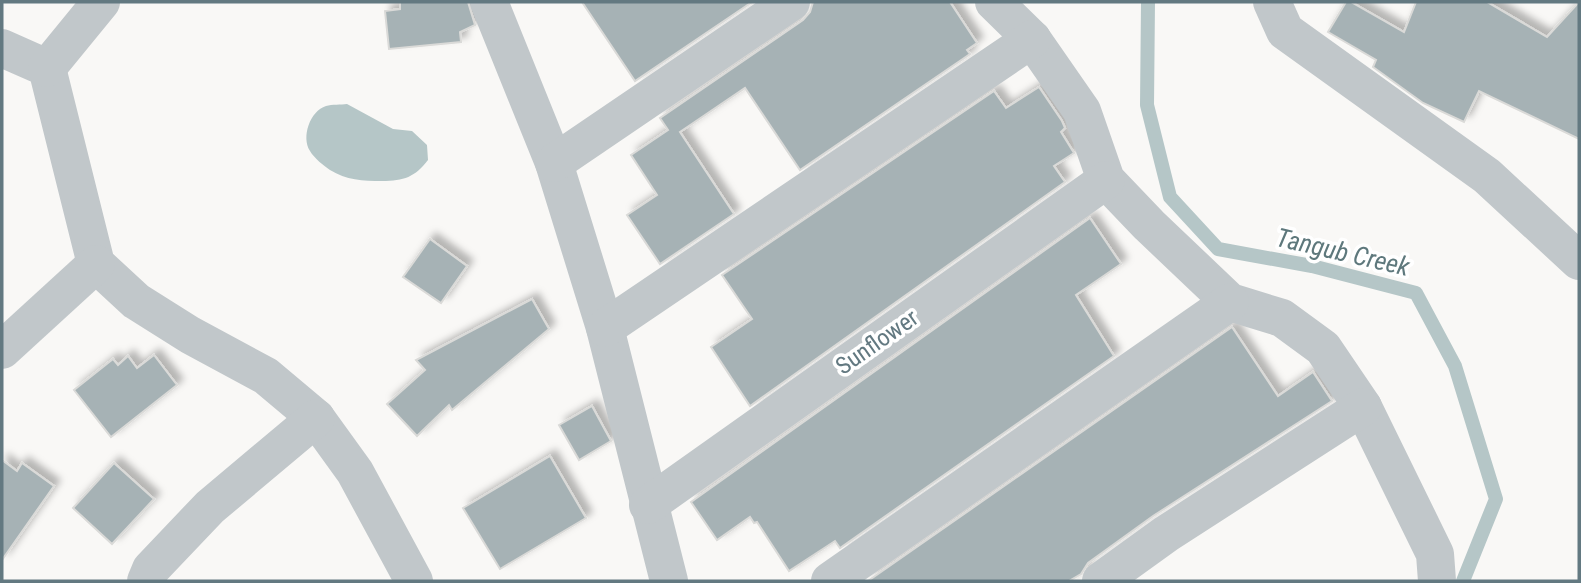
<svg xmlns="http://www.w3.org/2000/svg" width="1581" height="583" font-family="'Roboto Condensed',sans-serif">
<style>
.water{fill:#b5c6c7}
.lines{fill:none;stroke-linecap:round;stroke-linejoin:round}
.stream{stroke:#b5c6c7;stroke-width:14}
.building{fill:#a6b2b5;stroke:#dadad8;stroke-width:2;filter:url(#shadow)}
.street{stroke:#c1c7ca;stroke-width:38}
.labels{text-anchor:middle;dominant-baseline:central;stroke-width:7;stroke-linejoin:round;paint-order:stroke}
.street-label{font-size:24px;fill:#637981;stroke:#fff}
.water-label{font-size:26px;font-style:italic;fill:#5e787c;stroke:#fff}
</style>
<defs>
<filter id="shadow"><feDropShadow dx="6" dy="-6" stdDeviation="3.5" flood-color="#0004"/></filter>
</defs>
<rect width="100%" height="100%" fill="#f9f8f6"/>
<!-- water -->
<path class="water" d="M347,104L393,129L412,131L427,145L428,160C415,177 404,181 382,181C363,181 346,180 330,170C324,166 314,158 310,151C301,137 310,111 326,106C332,104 341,105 347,104Z"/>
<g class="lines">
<!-- stream -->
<polyline class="stream" points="1148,2 1147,105 1170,197 1218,249 1312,266 1416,293 1455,366 1496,499 1463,581"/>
</g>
<!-- building -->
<g class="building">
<polygon points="400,2 468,2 475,25 460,32 461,42 389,49 385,11 400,9"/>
<polygon points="582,2 752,2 635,81"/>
<polygon points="813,2 950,2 977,43 967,50 970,54 800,170 745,88 680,132 734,214 660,264 627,215 657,195 631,155 668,130 660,118 803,20 810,12"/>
<polygon points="1346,2 1351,2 1404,32 1416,2 1487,2 1547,37 1579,2 1579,139 1479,91 1464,122 1423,103 1373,67 1376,60 1328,32"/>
<polygon points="1039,87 1062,121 1065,128 1061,132 1074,153 1054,166 1065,182 750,406 711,347 752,319 722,275 994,91 1006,108"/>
<polygon points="1090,218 1121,264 1076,295 1114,356 840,548 835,541 789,571 757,522 754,523 750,517 717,540 691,502"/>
<polygon points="430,239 467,266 441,303 403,277"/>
<polygon points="532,299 549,329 452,410 449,405 417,436 387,404 425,370 416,360"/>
<polygon points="1232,327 1278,396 1313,372 1332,401 1153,516 1088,563 1081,574 1069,581 868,581"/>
<polygon points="154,355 177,385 111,437 74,390 113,359 118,365 128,356 137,368"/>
<polygon points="592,406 611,441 579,460 559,425"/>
<polygon points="550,456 586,518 500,569 463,508"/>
<polygon points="2,460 17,471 22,463 54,486 2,560"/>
<polygon points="114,463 154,499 112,544 73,508"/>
</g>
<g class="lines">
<!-- street -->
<g class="street">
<polyline points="489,2 554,163 605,328 669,581"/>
<polyline points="994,2 1032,39 1082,111 1106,180 1149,225 1230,302 1282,318 1323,348 1363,407 1435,554 1437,581"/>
<polyline points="1272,2 1285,31 1487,176 1579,261"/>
<polyline points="2,48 47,68 96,264 136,301 190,335 266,376 316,418 355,472 414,581"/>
<polyline points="47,68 101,2"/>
<polyline points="554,163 791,2"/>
<polyline points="605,328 1032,39"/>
<polyline points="2,350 96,264"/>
<polyline points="648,505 1106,180"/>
<polyline points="146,581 151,569 210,507 316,418"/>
<polyline points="830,581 1230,302"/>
<polyline points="1101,581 1166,534 1363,407"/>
</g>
</g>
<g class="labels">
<!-- street labels -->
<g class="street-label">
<text transform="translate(877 342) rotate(-35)">Sunflower</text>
</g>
<!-- water labels -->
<g class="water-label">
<text transform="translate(1343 252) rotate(13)">Tangub Creek</text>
</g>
</g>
<!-- border -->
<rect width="1581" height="583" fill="none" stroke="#637981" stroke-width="7"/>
</svg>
